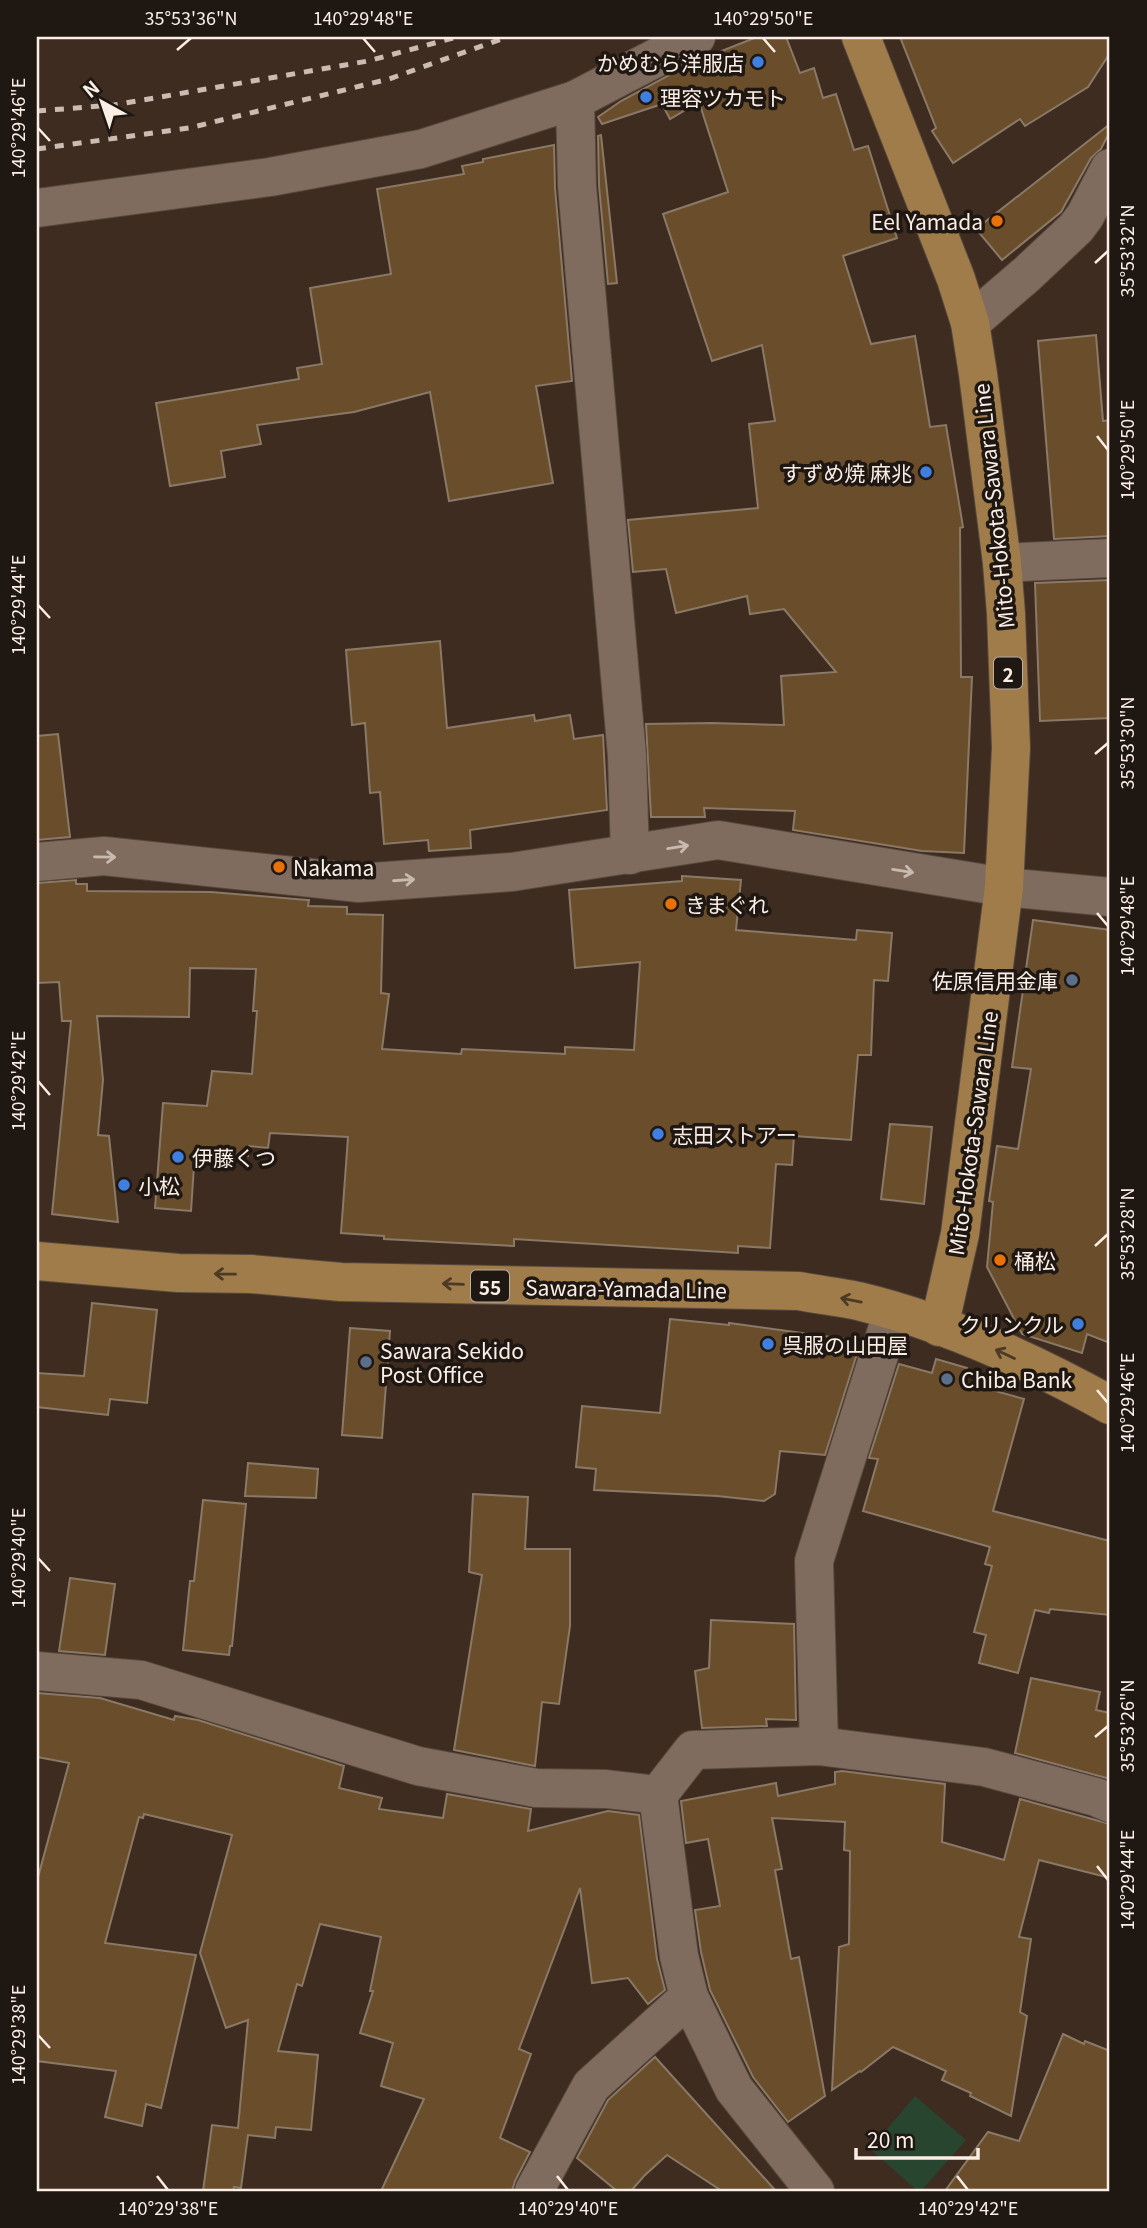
<svg xmlns="http://www.w3.org/2000/svg" width="1147" height="2228" font-family="Georgia,'Noto Sans JP',serif">
<style>
.green{fill:#284530}
.building{fill:#6a4e2b;stroke:#897966;stroke-width:2}
.lines{fill:none;stroke-linecap:round;stroke-linejoin:round}
.minor-casing{stroke:#57483e;stroke-width:40}
.major-casing{stroke:#57483e;stroke-width:40}
.minor{stroke:#806c5e;stroke-width:38}
.major{stroke:#9f7c4a;stroke-width:38}
.rail{stroke:#cabcb3;stroke-width:5;stroke-dasharray:9 9;stroke-linecap:butt}
.oneway{stroke:#c9bab0}
.oneway2{stroke:#4c3a25}
.ticks{fill:none;stroke:#faeee6;stroke-width:2.5}
.shop-dot{fill:#3f7fe0;stroke:#1f1711;stroke-width:2.5}
.food-dot{fill:#e8710a;stroke:#1f1711;stroke-width:2.5}
.service-dot{fill:#5c6f8a;stroke:#1f1711;stroke-width:2.5}
.labels{text-anchor:middle;dominant-baseline:central;stroke-width:7;stroke-linejoin:round;paint-order:stroke}
.shield{fill:#1f1711;stroke:#b8aea6;stroke-width:2}
.shield-label{font-size:19px;font-weight:bold;fill:#faeee6}
.poi-label{font-size:21px;fill:#faeee6;stroke:#1f1711;text-anchor:start}
.street-label{font-size:21px;fill:#faeee6;stroke:#1f1711}
.neatline{fill:none;stroke:#faeee6;stroke-width:2.5}
.ticks-label{font-size:18px;text-anchor:middle;fill:#faeee6}
</style>
<rect width="100%" height="100%" fill="#3e2c20"/>
<!-- green -->
<polygon class="green" points="915,2096 966,2140 921,2191 918,2191 870,2149"/>
<!-- building -->
<g class="building">
<polygon points="757,37 786,37 800,73 814,68 823,98 836,94 854,150 868,146 897,238 843,256 871,344 915,336 930,427 946,425 963,527 960,528 961,677 972,677 964,853 922,851 793,830 795,811 704,808 705,817 651,817 646,724 712,723 784,725 781,676 836,672 784,609 750,614 747,596 676,613 666,569 633,572 628,520 758,508 749,424 775,421 762,345 712,361 663,214 728,192 699,102 670,119 662,104 602,124 598,117 621,101 708,54 709,56"/>
<polygon points="900,37 1110,37 1110,53 1088,87 1025,126 1020,119 953,163 932,131 936,128"/>
<polygon points="1110,124 1110,131 1101,149 1091,158 1061,212 1002,260 976,229"/>
<polygon points="601,135 617,283 608,284 599,185 598,136"/>
<polygon points="554,145 555,188 572,381 536,386 553,483 449,501 430,392 354,412 257,425 261,444 221,451 225,477 170,486 156,403 299,379 297,368 322,364 310,288 391,274 377,189 464,174 462,166 483,162 483,159"/>
<polygon points="1096,335 1103,421 1110,420 1110,536 1054,539 1038,341"/>
<polygon points="1110,580 1110,718 1040,721 1035,583"/>
<polygon points="440,641 447,728 534,715 535,721 570,715 574,739 603,735 607,810 470,830 471,848 429,851 428,840 384,844 380,792 370,793 365,723 352,725 346,650"/>
<polygon points="58,734 70,837 37,840 37,736"/>
<polygon points="682,876 741,880 736,930 856,940 857,930 892,933 888,981 874,980 871,1055 858,1055 851,1140 794,1136 792,1165 776,1164 770,1248 738,1246 738,1253 514,1239 514,1246 384,1239 384,1236 341,1233 348,1137 270,1133 268,1148 249,1146 248,1156 195,1151 191,1211 155,1208 163,1103 207,1106 212,1071 252,1074 257,1011 253,1011 256,969 190,968 189,1017 97,1016 103,1080 98,1135 109,1136 118,1222 52,1214 71,1021 62,1021 59,982 37,983 37,883 76,880 76,884 87,884 87,891 211,892 307,900 309,900 308,906 347,907 347,914 383,915 381,993 389,994 382,1049 461,1054 462,1049 565,1054 565,1047 634,1050 640,962 575,968 569,890 682,881"/>
<polygon points="1033,920 1110,930 1110,1343 1087,1334 1082,1353 1022,1334 987,1267 993,1202 989,1201 997,1146 1018,1149 1031,1069 1012,1067"/>
<polygon points="890,1124 932,1127 924,1204 881,1199"/>
<polygon points="92,1303 157,1310 147,1403 110,1399 108,1415 37,1407 37,1373 84,1376"/>
<polygon points="670,1319 729,1325 729,1323 861,1341 825,1455 780,1451 775,1494 764,1501 717,1496 594,1490 596,1469 576,1467 582,1406 660,1413"/>
<polygon points="350,1328 390,1331 382,1438 342,1435"/>
<polygon points="936,1359 967,1368 963,1382 1024,1399 993,1511 1110,1541 1110,1615 1050,1609 1049,1613 1035,1610 1018,1673 979,1663 986,1635 974,1632 992,1566 985,1564 990,1547 863,1511 878,1459 869,1458 899,1364 932,1373"/>
<polygon points="248,1463 318,1469 316,1498 245,1496"/>
<polygon points="473,1494 528,1497 525,1549 570,1549 570,1626 559,1704 542,1702 535,1766 454,1750 482,1575 469,1572"/>
<polygon points="203,1500 246,1504 232,1646 230,1646 229,1655 183,1650 190,1581 194,1581"/>
<polygon points="70,1578 115,1584 105,1655 59,1651"/>
<polygon points="711,1620 794,1624 796,1720 766,1719 767,1726 702,1728 695,1671 709,1668"/>
<polygon points="1031,1678 1100,1692 1096,1710 1110,1713 1110,1779 1015,1753"/>
<polygon points="37,1693 100,1698 174,1720 175,1716 198,1720 344,1766 339,1788 382,1798 379,1809 443,1818 447,1794 531,1809 528,1831 608,1811 639,1815 657,1959 665,1990 648,2004 628,1978 592,1983 580,1888 519,2049 531,2054 500,2138 530,2152 515,2181 512,2191 381,2191 424,2099 381,2086 393,2043 360,2033 373,1991 370,1991 381,1937 320,1924 302,1986 297,1984 278,2051 318,2055 311,2130 276,2127 275,2138 248,2135 241,2188 234,2187 233,2191 203,2191 212,2125 238,2128 248,2020 226,2028 200,1953 232,1835 144,1814 143,1818 139,1817 105,1943 196,1955 161,2108 146,2104 142,2126 105,2117 116,2071 37,2061 37,1881 69,1763 37,1757"/>
<polygon points="842,1771 945,1784 942,1842 1004,1860 1020,1799 1110,1824 1110,1878 1039,1860 1019,1937 1031,1939 1020,2012 1027,2016 1011,2116 970,2096 971,2093 942,2080 946,2071 893,2047 861,2072 860,2071 832,2090 839,1947 849,1944 850,1851 844,1850 845,1822 772,1818 782,1869 775,1870 791,1959 799,1957 825,2096 788,2122 753,2077 710,1990 701,1952 695,1910 720,1906 708,1839 686,1843 681,1801 776,1783 778,1796 835,1784 835,1772"/>
<polygon points="1063,2034 1084,2044 1085,2041 1110,2051 1110,2191 945,2191 988,2132 1019,2141"/>
<polygon points="655,2057 776,2191 722,2191 667,2155 644,2176 631,2191 617,2191 577,2158 608,2100"/>
</g>
<g class="lines">
<defs>
<g id="minor">
<polyline points="575,100 577,186 627,756 630,855"/>
<polyline points="37,208 270,177 421,149 575,100 696,37"/>
<polyline points="970,323 1027,274 1076,228 1085,216 1110,168"/>
<polyline points="1002,563 1110,558"/>
<polyline points="37,862 104,856 359,883 512,872 718,840 1004,887 1110,897"/>
<polyline points="37,1671 141,1680 418,1766 536,1788 606,1789 658,1795 693,1750 819,1746 984,1767 1096,1797 1110,1803"/>
<polyline points="819,1746 814,1561 893,1311"/>
<polyline points="658,1795 679,1956 689,1997 734,2089 815,2191"/>
<polyline points="534,2191 591,2086 689,1997"/>
</g>
<g id="major">
<polyline points="861,37 956,279 970,323 978,374 1002,563 1006,614 1011,748 1004,887 960,1234 939,1327"/>
<path d="M37,1261L178,1273L251,1274L341,1282L799,1291C819,1295 839,1297 858,1301C942,1321 1034,1363 1110,1405"/>
</g>
</defs>
<!-- minor casing -->
<use href="#minor" class="minor-casing"/>
<!-- major casing -->
<use href="#major" class="major-casing"/>
<!-- minor -->
<use href="#minor" class="minor"/>
<!-- major -->
<use href="#major" class="major"/>
<!-- rail -->
<g class="rail">
<polyline points="37,111 114,105 368,61 457,37"/>
<polyline points="37,149 189,128 389,79 507,37"/>
</g>
</g>
<!-- one-way arrows -->
<defs><path id="oneway-shaft" d="M-6 0H5M1.5-3L5.5 0L1.5 3" fill="none" stroke-width="1.6" stroke-linecap="round" stroke-linejoin="round" transform="scale(1.75)"/></defs>
<g class="oneway">
<use href="#oneway-shaft" transform="translate(678 847) rotate(-9)"/>
<use href="#oneway-shaft" transform="translate(105 857) rotate(1)"/>
<use href="#oneway-shaft" transform="translate(903 871) rotate(9)"/>
<use href="#oneway-shaft" transform="translate(404 880) rotate(-4)"/>
</g>
<g class="oneway2">
<use href="#oneway-shaft" transform="translate(225 1274) rotate(-179)"/>
<use href="#oneway-shaft" transform="translate(453 1284) rotate(-178)"/>
<use href="#oneway-shaft" transform="translate(851 1300) rotate(-169)"/>
<use href="#oneway-shaft" transform="translate(1005 1354) rotate(-155)"/>
</g>
<!-- ticks -->
<path class="ticks" d="M363,38L375,52M763,38L775,52M177,50L191,38M38,128L50,141M1095,263L1108,251M1097,436L1108,450M38,605L50,618M1095,754L1108,743M1097,913L1108,926M38,1081L50,1095M1095,1246L1108,1234M1097,1390L1108,1403M38,1558L50,1571M1095,1737L1108,1726M1097,1866L1108,1880M38,2035L50,2048M157,2176L168,2190M557,2176L568,2190M957,2176L968,2190"/>
<!-- markers -->
<g class="shop-dot">
<circle cx="758" cy="62" r="7"/>
<circle cx="646" cy="97" r="7"/>
<circle cx="926" cy="472" r="7"/>
<circle cx="658" cy="1134" r="7"/>
<circle cx="178" cy="1157" r="7"/>
<circle cx="124" cy="1185" r="7"/>
<circle cx="1078" cy="1324" r="7"/>
<circle cx="768" cy="1344" r="7"/>
</g>
<g class="food-dot">
<circle cx="997" cy="221" r="7"/>
<circle cx="279" cy="867" r="7"/>
<circle cx="671" cy="904" r="7"/>
<circle cx="1000" cy="1260" r="7"/>
</g>
<g class="service-dot">
<circle cx="1072" cy="980" r="7"/>
<circle cx="366" cy="1362" r="7"/>
<circle cx="947" cy="1379" r="7"/>
</g>
<g class="labels">
<!-- shield labels -->
<g class="shield">
<rect x="994" y="657.5" width="28" height="31" rx="5"/>
<rect x="471" y="1270.5" width="38" height="31" rx="5"/>
</g>
<g class="shield-label">
<text x="1008" y="673">2</text>
<text x="490" y="1286">55</text>
</g>
<!-- poi labels -->
<g class="poi-label">
<text x="744" y="62" text-anchor="end">かめむら洋服店</text>
<text x="660" y="97">理容ツカモト</text>
<text x="983" y="221" text-anchor="end">Eel Yamada</text>
<text x="912" y="472" text-anchor="end">すずめ焼 麻兆</text>
<text x="293" y="867">Nakama</text>
<text x="685" y="904">きまぐれ</text>
<text x="1058" y="980" text-anchor="end">佐原信用金庫</text>
<text x="672" y="1134">志田ストアー</text>
<text x="192" y="1157">伊藤くつ</text>
<text x="138" y="1185">小松</text>
<text x="1014" y="1260">桶松</text>
<text x="1064" y="1324" text-anchor="end">クリンクル</text>
<text x="782" y="1344">呉服の山田屋</text>
<text x="380" y="1350">Sawara Sekido<tspan x="380" dy="24">Post Office</tspan></text>
<text x="961" y="1379">Chiba Bank</text>
</g>
<!-- street labels -->
<g class="street-label">
<text transform="translate(993 506) rotate(-96)">Mito-Hokota-Sawara Line</text>
<text transform="translate(972 1133) rotate(-82)">Mito-Hokota-Sawara Line</text>
<text transform="translate(626 1288) rotate(1)">Sawara-Yamada Line</text>
</g>
</g>
<!-- border -->
<rect width="1147" height="2228" fill="none" stroke="#1f1711" stroke-width="77"/>
<!-- north arrow -->
<g transform="translate(102 102) rotate(320)" stroke="#1f1711" stroke-width="5" paint-order="stroke">
<path d="M0-5L12 26L0 18L-12 26Z" fill="#faeee6"/>
<text y="-10" font-size="19" font-weight="bold" text-anchor="middle" fill="#faeee6">N</text>
</g>
<!-- scale -->
<path d="M856 2148v10h122v-10" fill="none" stroke="#faeee6" stroke-width="3.5"/>
<text x="867" y="2148" font-size="21" fill="#faeee6" stroke="#1f1711" stroke-width="5" paint-order="stroke">20 m</text>
<rect x="38" y="38" width="1070" height="2152" class="neatline"/>
<g class="ticks-label">
<text x="191" y="25">35°53'36"N</text>
<text x="363" y="25">140°29'48"E</text>
<text x="763" y="25">140°29'50"E</text>
<text transform="translate(19 128) rotate(-90)" y="6">140°29'46"E</text>
<text transform="translate(1128 251) rotate(-90)" y="6">35°53'32"N</text>
<text transform="translate(1128 450) rotate(-90)" y="6">140°29'50"E</text>
<text transform="translate(19 605) rotate(-90)" y="6">140°29'44"E</text>
<text transform="translate(1128 743) rotate(-90)" y="6">35°53'30"N</text>
<text transform="translate(1128 926) rotate(-90)" y="6">140°29'48"E</text>
<text transform="translate(19 1081) rotate(-90)" y="6">140°29'42"E</text>
<text transform="translate(1128 1234) rotate(-90)" y="6">35°53'28"N</text>
<text transform="translate(1128 1403) rotate(-90)" y="6">140°29'46"E</text>
<text transform="translate(19 1558) rotate(-90)" y="6">140°29'40"E</text>
<text transform="translate(1128 1726) rotate(-90)" y="6">35°53'26"N</text>
<text transform="translate(1128 1880) rotate(-90)" y="6">140°29'44"E</text>
<text transform="translate(19 2035) rotate(-90)" y="6">140°29'38"E</text>
<text x="168" y="2215">140°29'38"E</text>
<text x="568" y="2215">140°29'40"E</text>
<text x="968" y="2215">140°29'42"E</text>
</g>
</svg>
